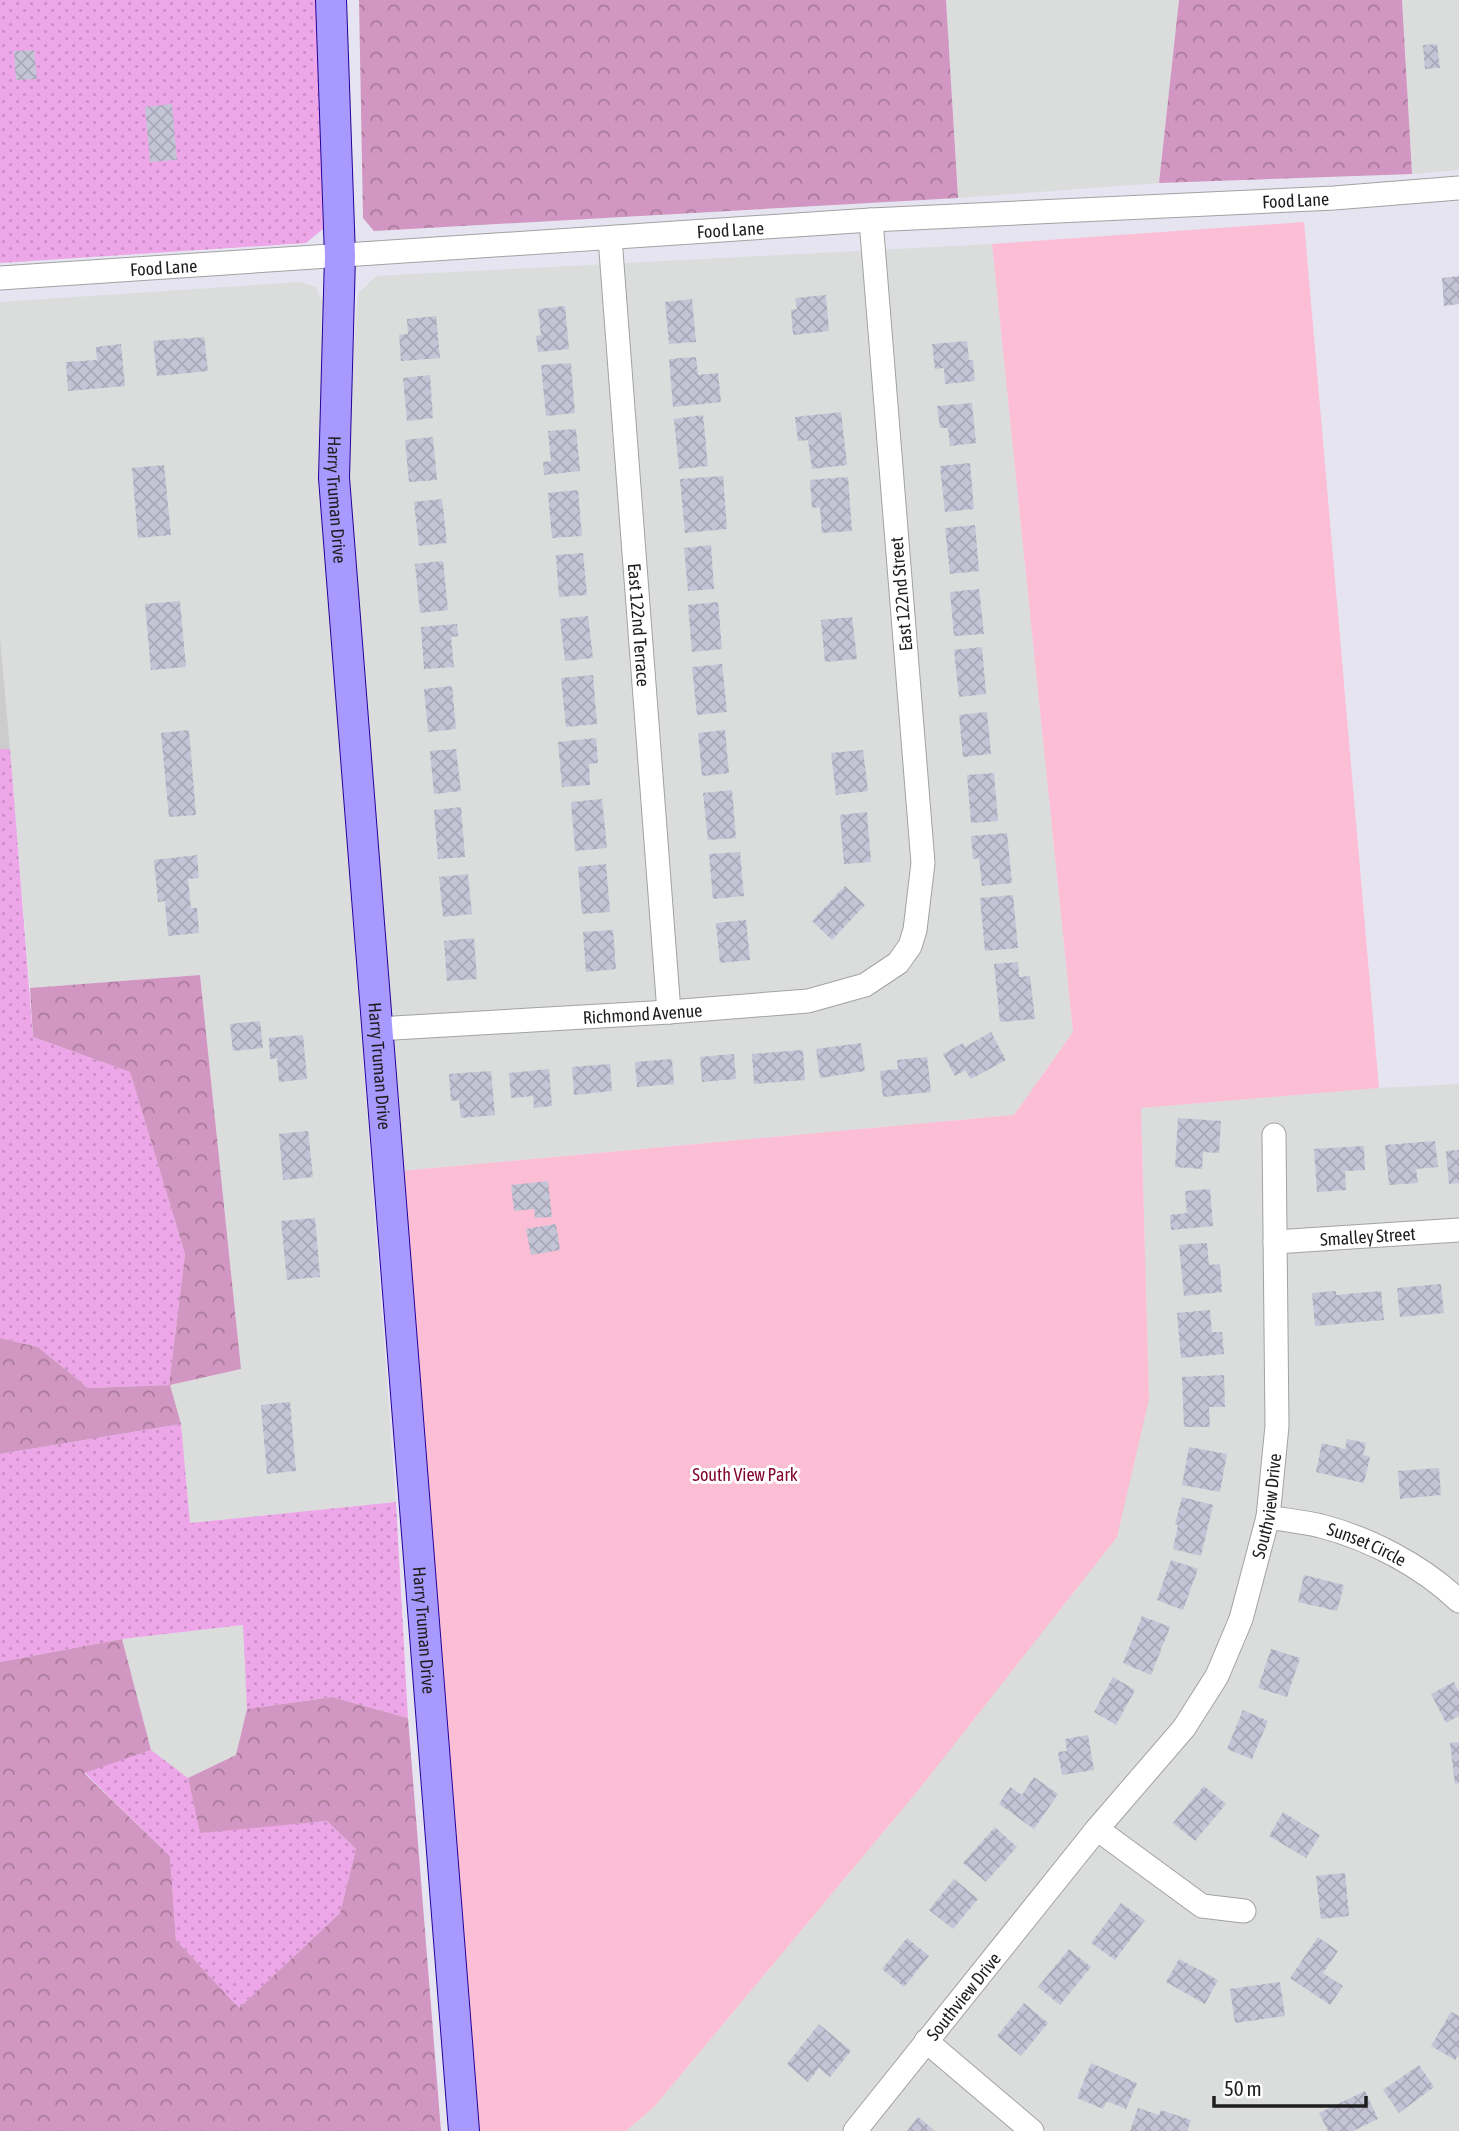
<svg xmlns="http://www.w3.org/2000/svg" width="1459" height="2131" font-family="'Asap Condensed',sans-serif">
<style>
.residential{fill:#dbdcdc}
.religious{fill:#ccc}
.grass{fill:url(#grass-dots)}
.forest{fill:url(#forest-crowns)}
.park{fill:#fcbed4}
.building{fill:url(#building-cross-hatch)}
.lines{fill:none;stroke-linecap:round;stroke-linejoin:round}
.minor-casing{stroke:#a2a2a2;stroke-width:25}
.major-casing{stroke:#250098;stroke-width:32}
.minor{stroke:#fff;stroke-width:23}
.major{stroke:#a899ff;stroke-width:30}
.labels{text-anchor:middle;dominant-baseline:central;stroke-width:6;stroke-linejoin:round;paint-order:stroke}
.street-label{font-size:18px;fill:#1e1e1e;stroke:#fff}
.park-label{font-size:18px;fill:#830531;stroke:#fff}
</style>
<defs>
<pattern id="grass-dots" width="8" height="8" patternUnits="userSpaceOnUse" patternTransform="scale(1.75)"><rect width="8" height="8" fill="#eda6e7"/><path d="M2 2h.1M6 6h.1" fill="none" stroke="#cb8ec6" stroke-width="1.8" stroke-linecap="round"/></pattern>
<pattern id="forest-crowns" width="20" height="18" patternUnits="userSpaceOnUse" patternTransform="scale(1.75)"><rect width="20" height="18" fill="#d196c1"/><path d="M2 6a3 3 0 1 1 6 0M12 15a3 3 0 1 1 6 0" fill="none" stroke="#a97a9c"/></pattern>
<pattern id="building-cross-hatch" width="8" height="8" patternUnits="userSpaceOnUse" patternTransform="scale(1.75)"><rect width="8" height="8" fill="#c4c4d7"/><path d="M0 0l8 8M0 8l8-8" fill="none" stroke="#a8a8b8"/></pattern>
</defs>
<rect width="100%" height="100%" fill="#e6e4f0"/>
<!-- residential -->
<g class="residential">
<polygon points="946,0 1179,0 1159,183 958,198"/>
<polygon points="1402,0 1459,0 1459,170 1412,174"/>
<polygon points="992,244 1073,1032 1014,1115 399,1171 366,741 346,442 358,294 376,276"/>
<polygon points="300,282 316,287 326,309 319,470 396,1502 190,1523 181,1424 169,1385 241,1369 200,975 30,988 0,637 0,302"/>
<polygon points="1459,1084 1459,2131 626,2131 654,2107 920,1788 1149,1399 1141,1108 1379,1088"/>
<polygon points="244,1625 247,1709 236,1755 188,1778 151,1750 122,1639"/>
</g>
<!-- religious -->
<polygon class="religious" points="0,637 10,749 0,749"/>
<!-- grass -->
<g class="grass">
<polygon points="0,0 317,0 323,229 306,243 0,263"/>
<polygon points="0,749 10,749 33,1037 130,1072 185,1254 169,1385 88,1388 38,1347 0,1338"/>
<polygon points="181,1424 190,1523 396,1502 408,1718 332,1697 247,1709 243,1625 122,1639 0,1662 0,1454"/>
<polygon points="151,1750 188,1778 200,1832 327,1821 356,1849 340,1913 239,2008 176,1940 170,1856 84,1772"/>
</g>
<!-- forest -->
<g class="forest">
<polygon points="359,0 946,0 958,198 374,231 363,218"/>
<polygon points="1179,0 1402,0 1412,174 1159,183"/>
<polygon points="200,975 241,1369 170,1385 181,1424 0,1454 0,1338 38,1347 88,1388 169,1385 185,1254 130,1072 33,1037 30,988"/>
<polygon points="122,1639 151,1750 84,1773 170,1856 176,1940 239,2008 340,1913 356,1849 327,1821 200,1833 188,1778 236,1755 247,1709 332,1697 408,1718 441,2131 0,2131 0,1662"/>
</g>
<!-- park -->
<polygon class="park" points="1304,222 1379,1088 1141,1108 1149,1399 1117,1537 920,1788 654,2107 626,2131 464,2131 389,1172 1014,1115 1073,1032 992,244"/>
<!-- building -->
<g class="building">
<polygon points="1437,44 1440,68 1425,69 1423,45"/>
<polygon points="34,50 37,79 16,80 14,51"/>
<polygon points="172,104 177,160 150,162 145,107"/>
<polygon points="1459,276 1459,304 1444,306 1442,278"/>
<polygon points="826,295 829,331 793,335 791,310 797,309 795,298"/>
<polygon points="692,299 696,342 669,344 665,302"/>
<polygon points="565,306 569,349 538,352 536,336 541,335 538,309"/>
<polygon points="436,316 440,358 401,361 399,335 408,334 407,319"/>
<polygon points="204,337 208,371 157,376 153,341"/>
<polygon points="967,341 969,360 973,360 975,381 945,384 944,368 935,369 932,344"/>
<polygon points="121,344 125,386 68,391 66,362 97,360 96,347"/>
<polygon points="696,357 698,375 718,373 721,402 673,407 669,359"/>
<polygon points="571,363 575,413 546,416 541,365"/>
<polygon points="430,375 433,418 407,421 403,378"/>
<polygon points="972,403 976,443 950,446 948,428 940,428 937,406"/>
<polygon points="841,412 847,465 812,469 808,440 798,441 795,417"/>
<polygon points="703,415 708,466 679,469 674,419"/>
<polygon points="576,429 580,471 544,475 543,462 551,461 548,431"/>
<polygon points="433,437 437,480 409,482 405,440"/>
<polygon points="970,463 974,509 945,512 940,466"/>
<polygon points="164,465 171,535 138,538 132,468"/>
<polygon points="723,476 727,529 685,533 680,479"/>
<polygon points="848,477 852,531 822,533 820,507 812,508 810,480"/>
<polygon points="578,490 582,536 552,538 548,493"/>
<polygon points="442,499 447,543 419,546 414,502"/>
<polygon points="975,525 979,571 950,574 945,528"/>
<polygon points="711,545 714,589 688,591 684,548"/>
<polygon points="583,553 587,595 559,597 556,555"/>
<polygon points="443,561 448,610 420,613 415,564"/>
<polygon points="979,589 984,634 954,636 950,592"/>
<polygon points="180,601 186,667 151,670 145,604"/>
<polygon points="718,602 722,649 692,652 688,605"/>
<polygon points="588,616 593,658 565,661 560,619"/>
<polygon points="852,617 857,659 825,662 821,620"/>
<polygon points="457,624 458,636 451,637 454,667 424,669 421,627"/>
<polygon points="982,647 986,694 959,697 954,650"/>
<polygon points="722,664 727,712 697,715 692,667"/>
<polygon points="593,675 597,724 566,727 561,678"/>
<polygon points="452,686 456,729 428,732 424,689"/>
<polygon points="987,712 991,754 963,757 959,715"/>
<polygon points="189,730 196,815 169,817 161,733"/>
<polygon points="725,730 729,773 702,776 698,733"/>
<polygon points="596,738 598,763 589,764 590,785 562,787 558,742"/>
<polygon points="456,749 461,791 434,794 430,751"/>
<polygon points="863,750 868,791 836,795 831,753"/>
<polygon points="994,773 998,821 971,823 967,775"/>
<polygon points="732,790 736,838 708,840 703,793"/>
<polygon points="602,799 607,848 575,851 571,802"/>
<polygon points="461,807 465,857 438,859 434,810"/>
<polygon points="867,812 871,862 844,864 840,815"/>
<polygon points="1007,833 1012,883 982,886 979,858 973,859 971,836"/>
<polygon points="740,852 744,896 713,899 709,854"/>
<polygon points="197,855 199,878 188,879 191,908 197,908 199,933 168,936 165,901 158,902 154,860"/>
<polygon points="606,864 610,912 582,914 578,867"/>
<polygon points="468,874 472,914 443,917 439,877"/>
<polygon points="845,886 865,905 832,940 812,921"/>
<polygon points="1013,895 1018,948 985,951 980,898"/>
<polygon points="746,920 750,960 720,963 716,923"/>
<polygon points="613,930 616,969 586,972 583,932"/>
<polygon points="474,938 477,979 447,981 444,941"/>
<polygon points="1018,962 1019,977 1030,976 1035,1019 1000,1022 994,964"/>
<polygon points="260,1021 263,1048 233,1051 230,1024"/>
<polygon points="991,1032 1006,1060 971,1079 965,1070 955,1076 943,1054 963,1043 965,1047"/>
<polygon points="303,1035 307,1079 279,1082 277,1058 270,1059 269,1038"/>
<polygon points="861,1043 865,1071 820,1078 816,1049"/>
<polygon points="803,1050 805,1080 754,1084 752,1054"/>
<polygon points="734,1054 736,1079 702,1082 700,1057"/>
<polygon points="927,1057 931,1092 883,1097 880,1071 898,1069 897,1060"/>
<polygon points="672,1059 674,1084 637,1087 635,1062"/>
<polygon points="610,1064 612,1091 574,1095 572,1067"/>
<polygon points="549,1069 552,1106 534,1108 533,1096 511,1098 509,1073"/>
<polygon points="491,1071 495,1115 461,1118 459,1100 451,1101 449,1074"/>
<polygon points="1178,1118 1221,1121 1219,1153 1203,1152 1202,1169 1175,1167"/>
<polygon points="308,1131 313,1177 283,1180 279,1134"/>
<polygon points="1435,1141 1438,1167 1416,1169 1418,1183 1389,1185 1385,1145"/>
<polygon points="1364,1146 1365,1170 1345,1171 1346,1190 1317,1192 1314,1149"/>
<polygon points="1459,1150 1459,1183 1449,1184 1446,1151"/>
<polygon points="548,1181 552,1217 535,1218 534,1209 514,1211 511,1185"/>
<polygon points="1210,1189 1213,1226 1171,1230 1170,1215 1187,1213 1185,1191"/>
<polygon points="315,1218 320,1277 287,1280 281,1221"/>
<polygon points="556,1224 560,1250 531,1255 526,1229"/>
<polygon points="1207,1243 1209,1265 1220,1264 1222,1292 1184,1296 1179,1245"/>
<polygon points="1441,1284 1444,1313 1400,1317 1397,1288"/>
<polygon points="1336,1291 1336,1295 1381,1291 1384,1320 1315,1326 1312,1293"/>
<polygon points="1210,1310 1212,1332 1222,1332 1224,1354 1181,1358 1177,1313"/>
<polygon points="1224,1375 1225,1407 1209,1407 1210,1427 1184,1427 1182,1377"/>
<polygon points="290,1402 296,1471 267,1474 261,1405"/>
<polygon points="1347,1439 1366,1443 1363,1455 1370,1457 1364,1483 1316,1472 1322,1443 1345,1449"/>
<polygon points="1189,1447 1227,1454 1220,1492 1182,1485"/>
<polygon points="1439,1468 1441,1495 1400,1499 1398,1471"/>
<polygon points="1182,1497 1213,1505 1201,1556 1173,1549 1178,1525 1175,1524"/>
<polygon points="1171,1560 1198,1569 1183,1610 1157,1600"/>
<polygon points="1304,1575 1344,1585 1337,1611 1298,1602"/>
<polygon points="1142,1616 1170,1627 1151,1675 1123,1663"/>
<polygon points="1271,1649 1300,1658 1287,1697 1258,1688"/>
<polygon points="1113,1677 1135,1690 1116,1725 1094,1712"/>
<polygon points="1454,1682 1459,1692 1459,1716 1446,1723 1431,1694"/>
<polygon points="1243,1710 1268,1721 1252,1759 1227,1749"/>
<polygon points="1088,1735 1094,1770 1062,1775 1058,1752 1067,1751 1065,1739"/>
<polygon points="1459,1742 1459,1783 1455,1784 1450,1743"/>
<polygon points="1034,1777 1058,1794 1034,1829 999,1804 1010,1787 1022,1795"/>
<polygon points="1204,1786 1226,1804 1195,1841 1173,1823"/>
<polygon points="1283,1812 1320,1835 1306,1858 1269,1836"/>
<polygon points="995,1827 1017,1847 986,1882 963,1863"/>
<polygon points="1345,1873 1349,1916 1321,1919 1316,1876"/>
<polygon points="954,1879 978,1899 953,1929 929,1910"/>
<polygon points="1121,1903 1145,1920 1115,1960 1091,1943"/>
<polygon points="1318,1937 1338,1951 1323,1973 1343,1986 1330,2005 1290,1978"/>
<polygon points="907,1938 929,1956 904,1987 882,1969"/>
<polygon points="1069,1949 1091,1967 1060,2005 1038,1987"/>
<polygon points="1179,1959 1218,1980 1205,2004 1166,1982"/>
<polygon points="1280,1982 1285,2016 1235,2023 1230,1989"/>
<polygon points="1024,2003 1048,2023 1021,2056 997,2036"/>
<polygon points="1451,2012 1459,2016 1459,2053 1455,2060 1431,2046"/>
<polygon points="819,2024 851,2051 830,2077 819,2068 808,2082 787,2064"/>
<polygon points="1091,2063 1137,2083 1126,2109 1107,2101 1103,2109 1077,2098"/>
<polygon points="1419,2065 1434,2087 1399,2113 1383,2090"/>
<polygon points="1365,2091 1378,2119 1353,2131 1328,2131 1319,2113"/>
<polygon points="1138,2108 1159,2115 1161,2110 1191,2120 1187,2131 1130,2131"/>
<polygon points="918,2117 935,2131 907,2131"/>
</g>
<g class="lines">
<defs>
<g id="minor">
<path id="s1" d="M610,238L669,1012"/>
<path id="s2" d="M0,278L871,220L1334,198L1459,188"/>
<path id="s3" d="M377,1029L669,1012L808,1001L865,985L898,963L910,946L915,930L923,863L871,220"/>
<path id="s4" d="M1275,1242L1459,1230"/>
<path id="s5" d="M1268,1517C1285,1520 1304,1522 1321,1526C1371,1539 1422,1566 1459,1601"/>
<polyline points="1097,1829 1202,1906 1244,1911"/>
<polyline points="926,2041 1032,2131"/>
<path id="s6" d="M855,2131L1097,1829L1184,1728L1217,1676L1241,1619L1268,1517L1277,1426L1274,1135"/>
</g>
<g id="major">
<path id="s7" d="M331,0L340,256L334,478L464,2131"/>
</g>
</defs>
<!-- minor casing -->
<use href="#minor" class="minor-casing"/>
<!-- major casing -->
<use href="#major" class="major-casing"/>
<!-- minor -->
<use href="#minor" class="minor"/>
<!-- major -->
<use href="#major" class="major"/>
</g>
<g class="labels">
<!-- street labels -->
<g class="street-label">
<text stroke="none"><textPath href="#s2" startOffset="1298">Food Lane</textPath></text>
<text stroke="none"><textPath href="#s2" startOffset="732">Food Lane</textPath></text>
<text stroke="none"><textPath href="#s2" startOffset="164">Food Lane</textPath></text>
<text stroke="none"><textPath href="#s7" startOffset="500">Harry Truman Drive</textPath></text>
<text transform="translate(901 594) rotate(-95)">East 122nd Street</text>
<text stroke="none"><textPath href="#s1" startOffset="388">East 122nd Terrace</textPath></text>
<text stroke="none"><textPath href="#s3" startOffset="266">Richmond Avenue</textPath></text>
<text stroke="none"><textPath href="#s7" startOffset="1068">Harry Truman Drive</textPath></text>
<text stroke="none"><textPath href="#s4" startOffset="93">Smalley Street</textPath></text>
<text stroke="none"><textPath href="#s6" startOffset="760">Southview Drive</textPath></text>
<text stroke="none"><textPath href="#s5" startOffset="103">Sunset Circle</textPath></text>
<text stroke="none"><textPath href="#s7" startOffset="1634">Harry Truman Drive</textPath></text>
<text stroke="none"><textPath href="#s6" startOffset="173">Southview Drive</textPath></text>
</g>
<!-- park labels -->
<g class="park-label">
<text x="745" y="1474">South View Park</text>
</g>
</g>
<!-- scale -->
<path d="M1214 2096v10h152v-10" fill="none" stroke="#1e1e1e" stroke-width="3.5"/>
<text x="1224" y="2096" font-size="21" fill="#1e1e1e" stroke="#ffffff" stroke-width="5" paint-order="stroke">50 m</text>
</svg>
